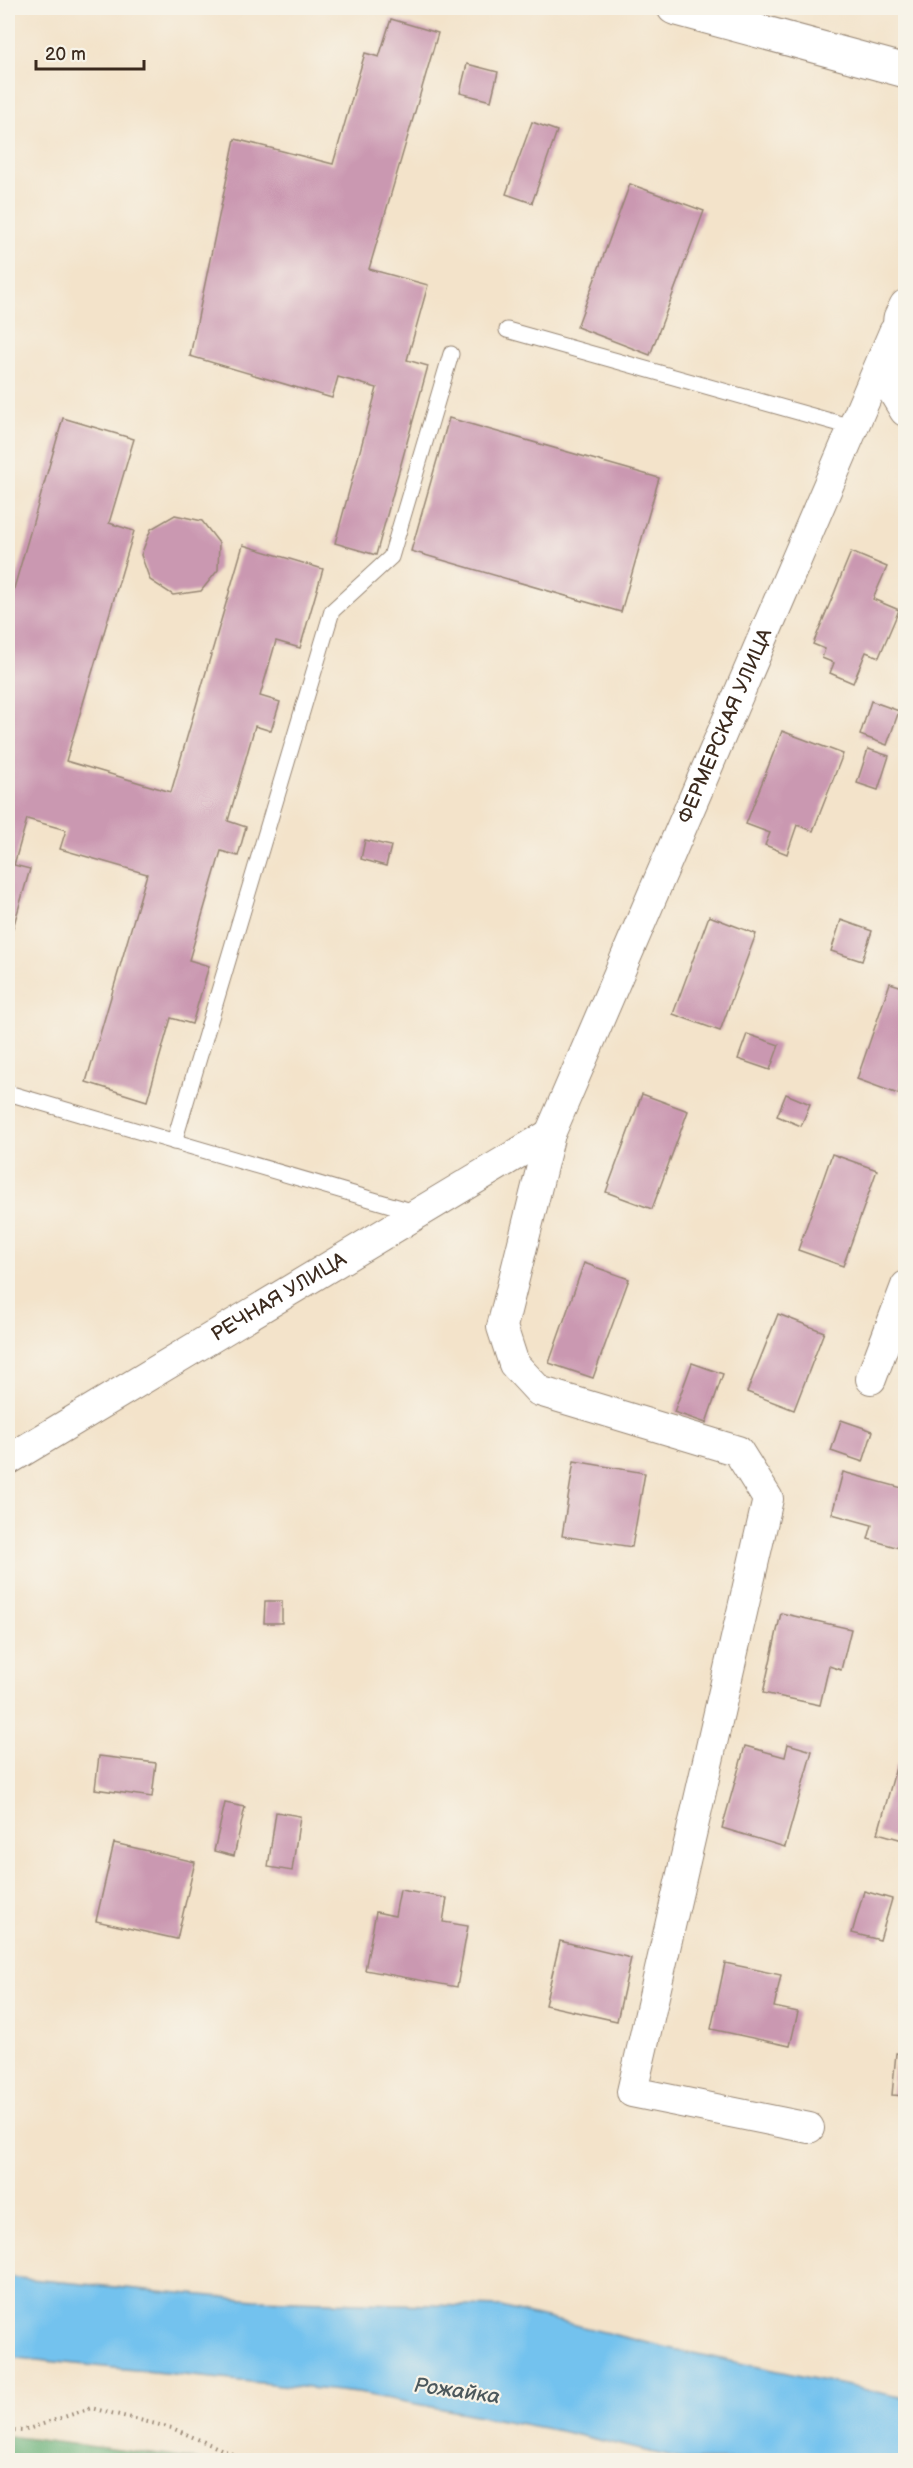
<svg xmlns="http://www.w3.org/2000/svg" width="913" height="2468" font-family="'Balsamiq Sans',sans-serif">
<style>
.forest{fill:#6ab27a;stroke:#526e4c;stroke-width:1.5}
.water{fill:#73c2ee;stroke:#577686;stroke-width:1.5}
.building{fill:#ca98b1}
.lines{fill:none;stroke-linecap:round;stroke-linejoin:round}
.service-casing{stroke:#978674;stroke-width:17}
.minor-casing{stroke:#978674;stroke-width:32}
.tertiary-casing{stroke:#978674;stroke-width:35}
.path{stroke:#978674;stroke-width:4;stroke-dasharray:1.5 4.5;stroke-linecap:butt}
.service{stroke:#fff;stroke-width:15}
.minor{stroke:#fff;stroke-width:30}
.tertiary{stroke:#fff;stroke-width:33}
.labels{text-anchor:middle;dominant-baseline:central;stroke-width:4.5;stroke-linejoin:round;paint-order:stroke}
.street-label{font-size:20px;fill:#3b2a1e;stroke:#f7f3e8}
.water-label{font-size:21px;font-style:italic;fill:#4c585c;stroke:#f7f3e8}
</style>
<rect width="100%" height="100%" fill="#f7f3e8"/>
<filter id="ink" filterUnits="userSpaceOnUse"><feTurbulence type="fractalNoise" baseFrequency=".0167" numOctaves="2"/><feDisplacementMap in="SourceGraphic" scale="12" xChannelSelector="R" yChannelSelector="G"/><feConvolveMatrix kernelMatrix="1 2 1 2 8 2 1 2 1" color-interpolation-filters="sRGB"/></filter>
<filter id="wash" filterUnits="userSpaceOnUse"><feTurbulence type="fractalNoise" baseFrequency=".008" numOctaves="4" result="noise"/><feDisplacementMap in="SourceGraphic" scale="24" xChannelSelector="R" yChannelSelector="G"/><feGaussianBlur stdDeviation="1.35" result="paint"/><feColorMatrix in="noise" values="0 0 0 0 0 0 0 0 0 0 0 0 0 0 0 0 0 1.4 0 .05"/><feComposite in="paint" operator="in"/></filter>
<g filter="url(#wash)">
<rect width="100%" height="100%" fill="#f3e3ca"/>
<!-- forest -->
<polygon class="forest" points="8,2436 199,2460 8,2460"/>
<!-- water -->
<polygon class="water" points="8,2277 255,2300 501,2307 669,2348 905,2398 905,2460 685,2460 560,2431 358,2393 8,2357"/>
<g id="blocks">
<!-- building -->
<g class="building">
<polygon points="391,19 438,33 369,269 428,285 407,360 428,366 376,555 335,543 377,388 338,377 332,398 190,356 235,139 333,164 365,53 379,57"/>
<polygon points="467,64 498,72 491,101 460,93"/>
<polygon points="532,122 557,131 532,203 506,194"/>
<polygon points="630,184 704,211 650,355 577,327"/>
<polygon points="63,418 134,439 109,523 134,531 66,761 171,792 243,545 323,569 300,648 276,641 260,696 280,702 271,731 255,726 228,821 246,827 238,856 221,851 189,960 209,966 192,1024 171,1018 147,1101 86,1082 147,874 60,849 66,830 27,819 14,865 30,869 8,945 8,609"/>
<polygon points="449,418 659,478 621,612 411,551"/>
<polygon points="175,515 202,521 219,543 218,570 201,591 173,595 150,580 141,555 151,529"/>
<polygon points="851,552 887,567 873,599 899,610 879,657 866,652 853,683 830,673 834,663 822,658 825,649 813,644"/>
<polygon points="871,701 899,711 887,745 860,735"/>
<polygon points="782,731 843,754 813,831 797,825 787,854 765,845 770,833 746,824"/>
<polygon points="868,749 889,756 878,790 857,783"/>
<polygon points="365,840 391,846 386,866 361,859"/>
<polygon points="709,916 756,934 720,1031 673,1014"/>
<polygon points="841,920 872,931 862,961 831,951"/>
<polygon points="890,983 906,988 906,1071 898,1094 857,1079"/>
<polygon points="747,1034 779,1045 770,1070 738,1059"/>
<polygon points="642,1094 688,1111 652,1209 606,1192"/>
<polygon points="786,1094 810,1104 801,1126 777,1116"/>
<polygon points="832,1154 877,1170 843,1266 798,1250"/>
<polygon points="584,1263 629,1279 593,1378 549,1363"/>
<polygon points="778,1314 824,1332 794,1410 747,1392"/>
<polygon points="692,1363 723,1374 706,1423 674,1412"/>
<polygon points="841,1420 873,1431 863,1462 831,1451"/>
<polygon points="574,1461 645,1473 632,1547 562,1536"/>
<polygon points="843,1472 906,1489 906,1550 868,1539 872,1525 832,1514"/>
<polygon points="265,1601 282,1601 282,1623 264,1623"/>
<polygon points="781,1613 851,1629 841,1670 829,1666 820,1705 763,1693"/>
<polygon points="788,1744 812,1751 785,1847 722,1828 745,1746 785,1757"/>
<polygon points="99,1756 156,1763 152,1797 95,1789"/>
<polygon points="897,1764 906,1766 906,1841 878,1833"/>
<polygon points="225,1803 245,1807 234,1856 214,1851"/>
<polygon points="276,1812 300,1816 292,1871 268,1867"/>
<polygon points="114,1843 195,1862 177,1939 96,1921"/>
<polygon points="400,1890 447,1898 443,1922 468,1926 457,1987 365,1970 376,1912 395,1916"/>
<polygon points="864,1891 892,1899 880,1940 852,1933"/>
<polygon points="560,1941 631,1958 617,2021 545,2005"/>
<polygon points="725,1963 781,1975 774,2007 798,2012 790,2046 711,2029"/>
<polygon points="896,2053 906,2054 906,2096 892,2095"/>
</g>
</g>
</g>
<g filter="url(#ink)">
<use href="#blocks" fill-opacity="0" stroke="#978674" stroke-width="1.5"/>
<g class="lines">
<defs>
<g id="service">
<polyline points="507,330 855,428"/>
<polyline points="8,1093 418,1213"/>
<polyline points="174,1142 332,611 391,557 451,354"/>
</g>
<g id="minor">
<polyline points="871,1379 906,1286"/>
<path id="s1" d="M8,1460L550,1134"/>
<path id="s2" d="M809,2128L632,2092L768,1499L738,1451L539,1391L514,1364L502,1327L550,1134L894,332"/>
</g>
<g id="tertiary">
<polyline points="674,8 906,71"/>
<polyline points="906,306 900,318 894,390 906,410"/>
</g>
</defs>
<!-- service casing -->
<use href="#service" class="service-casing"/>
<!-- minor casing -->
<use href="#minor" class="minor-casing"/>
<!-- tertiary casing -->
<use href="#tertiary" class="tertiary-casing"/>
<!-- path -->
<polyline class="path" points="8,2430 22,2431 91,2408 172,2428 246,2460"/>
<!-- service -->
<use href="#service" class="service"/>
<!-- minor -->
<use href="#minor" class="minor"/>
<!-- tertiary -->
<use href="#tertiary" class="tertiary"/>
</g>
</g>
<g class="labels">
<!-- street labels -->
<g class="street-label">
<text stroke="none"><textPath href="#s2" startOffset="1772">ФЕРМЕРСКАЯ УЛИЦА</textPath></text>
<text stroke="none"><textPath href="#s1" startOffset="316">РЕЧНАЯ УЛИЦА</textPath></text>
</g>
<!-- water labels -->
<g class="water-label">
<text transform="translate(457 2391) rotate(8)">Рожайка</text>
</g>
</g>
<!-- margin -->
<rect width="913" height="2468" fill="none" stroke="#f7f3e8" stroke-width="30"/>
<!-- scale -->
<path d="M36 60v9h108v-9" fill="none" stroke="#3b2a1e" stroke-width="3"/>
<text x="45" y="60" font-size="18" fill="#3b2a1e" stroke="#f7f3e8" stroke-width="4.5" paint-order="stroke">20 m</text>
</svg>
